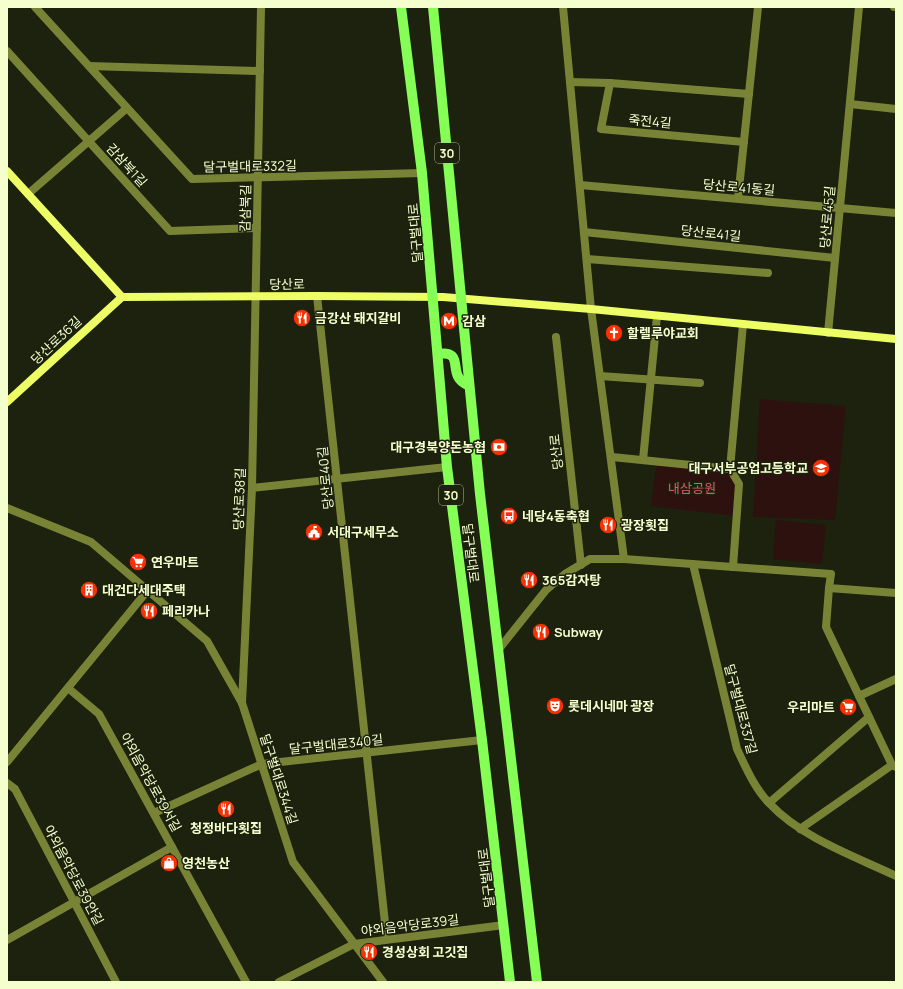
<svg xmlns="http://www.w3.org/2000/svg" width="903" height="989" font-family="Manrope,'Noto Sans KR',sans-serif">
<style>
.park{fill:#2c110f}
.lines{fill:none;stroke-linecap:round;stroke-linejoin:round}
.street{stroke:#798336;stroke-width:8}
.secondary{stroke:#edff65;stroke-width:8}
.primary{stroke:#85ff55;stroke-width:10}
.labels{text-anchor:middle;dominant-baseline:central;stroke-width:3;stroke-linejoin:round;paint-order:stroke}
.shield{fill:#1c220d;stroke:#b4bd94;stroke-width:1}
.shield-label{font-size:12px;font-weight:bold;fill:#f5ffce}
.street-label{font-size:13px;fill:#f5ffce;stroke:#1c220d}
.poi-label{font-size:13px;font-weight:bold;fill:#f5ffce;stroke:#1c220d;text-anchor:start}
.park-label{font-size:13px;fill:#e3566c;stroke:#1c220d}
</style>
<rect width="100%" height="100%" fill="#1c220d"/>
<!-- park -->
<g class="park">
<polygon points="760,399 846,406 835,520 753,517"/>
<polygon points="657,461 730,469 739,484 737,516 651,506"/>
<polygon points="776,520 826,525 822,564 773,559"/>
</g>
<g class="lines">
<!-- street -->
<g class="street">
<polyline points="35,7 192,179 422,173"/>
<polyline points="563,7 591,309 624,559"/>
<polyline points="894,7 896,7"/>
<polyline points="7,51 170,231 257,228"/>
<polyline points="89,66 260,71"/>
<polyline points="570,82 610,83 749,94"/>
<polyline points="610,83 601,129 744,142"/>
<polyline points="850,104 896,109"/>
<polyline points="580,185 896,213"/>
<polyline points="28,194 127,108"/>
<polyline points="738,198 758,7"/>
<polyline points="584,232 835,258"/>
<polyline points="587,259 768,273"/>
<polyline points="317,296 386,932"/>
<polyline points="828,333 859,7"/>
<polyline points="556,337 581,565"/>
<polyline points="600,376 700,383"/>
<polyline points="612,457 730,469"/>
<polyline points="643,460 657,316"/>
<polyline points="252,488 447,467"/>
<polyline points="7,508 91,542 207,641 242,703 293,862 383,982"/>
<path d="M693,564L737,749C746,768 755,789 770,804C802,838 854,856 896,876"/>
<polyline points="733,567 739,484 730,469 743,324"/>
<polyline points="829,588 826,627 892,765 896,767"/>
<polyline points="499,649 546,590 565,574 590,559 624,559 831,574 829,588 896,593"/>
<polyline points="68,688 99,714 246,982"/>
<polyline points="859,696 896,679"/>
<polyline points="242,703 252,488 261,7"/>
<polyline points="7,762 148,590"/>
<polyline points="7,783 15,789 116,982"/>
<polyline points="769,803 869,717"/>
<polyline points="154,813 262,764 482,740"/>
<polyline points="800,829 892,765"/>
<polyline points="7,940 172,847"/>
<polyline points="279,982 354,944 504,925"/>
</g>
<!-- secondary -->
<g class="secondary">
<polyline points="7,171 122,297 317,296 443,297 591,309 896,339"/>
<polyline points="7,402 122,297"/>
</g>
<!-- primary -->
<g class="primary">
<polyline points="401,7 422,173 447,467 482,740 510,982"/>
<polyline points="433,7 480,494 537,982"/>
<path d="M438,354C467,350 445,376 468,385"/>
</g>
</g>
<!-- icons -->
<defs>
<symbol id="restaurant-disc" viewBox="-11 -11 22 22"><circle r="9.5" fill="#f93000" stroke="#1c220d"/><path d="M-5-6h1v4h1v-4h1v4h1v-4h1v5L-1.5 .5V6h-2V.5L-5-1ZM5-6V6H3V1.5H1.5Q1.5-4 5-6Z" fill="#fff"/></symbol>
<symbol id="metro-disc" viewBox="-11 -11 22 22"><circle r="9.5" fill="#f93000" stroke="#1c220d"/><path d="M-5.5 5V-5H-3L0 0L3-5H5.5V5H3V-.5L0 4L-3-.5V5Z" fill="#fff"/></symbol>
<symbol id="church-disc" viewBox="-11 -11 22 22"><circle r="9.5" fill="#f93000" stroke="#1c220d"/><path d="M-1.2-6h2.4v3.5h3.3v2.4h-3.3V6h-2.4V-.1h-3.3v-2.4h3.3Z" fill="#fff"/></symbol>
<symbol id="bank-disc" viewBox="-11 -11 22 22"><circle r="9.5" fill="#f93000" stroke="#1c220d"/><path d="M-6-4H6V4H-6ZM0-2.3a2.3 2.3 0 1 0 0 4.6a2.3 2.3 0 1 0 0-4.6Z" fill="#fff"/></symbol>
<symbol id="school-disc" viewBox="-11 -11 22 22"><circle r="9.5" fill="#f93000" stroke="#1c220d"/><path d="M0-5L7-2L0 1L-7-2ZM-4 1L0 2.5L4 1V4Q0 6-4 4Z" fill="#fff"/></symbol>
<symbol id="bus-disc" viewBox="-11 -11 22 22"><circle r="9.5" fill="#f93000" stroke="#1c220d"/><path d="M-5-6H5V4H4V6H2V4H-2V6H-4V4H-5ZM-3.5-4V0h7V-4ZM-3.5 1.2v1.5H-2V1.2ZM2 1.2v1.5H3.5V1.2Z" fill="#fff"/></symbol>
<symbol id="civic-disc" viewBox="-11 -11 22 22"><circle r="9.5" fill="#f93000" stroke="#1c220d"/><path d="M-.6-6.5H3V-4.5H.6V-3L4-1V1h2V6H-6V1h2V-1L-.6-3ZM-1.2 2.5V6h2.4V2.5Z" fill="#fff"/></symbol>
<symbol id="supermarket-disc" viewBox="-11 -11 22 22"><circle r="9.5" fill="#f93000" stroke="#1c220d"/><path d="M-6-5.5h2.5l.6 2H6L4.5 2H-2.5L-4.4-4H-6ZM-1.5 3.2a1.3 1.3 0 1 0 .1 0ZM3 3.2a1.3 1.3 0 1 0 .1 0Z" fill="#fff"/></symbol>
<symbol id="building-disc" viewBox="-11 -11 22 22"><circle r="9.5" fill="#f93000" stroke="#1c220d"/><path d="M-4-6H4V6H1V3H-1V6H-4ZM-2.5-4.3h1.7v1.8h-1.7ZM.8-4.3h1.7v1.8H.8ZM-2.5-1h1.7V.8h-1.7ZM.8-1h1.7V.8H.8Z" fill="#fff"/></symbol>
<symbol id="theatre-disc" viewBox="-11 -11 22 22"><circle r="9.5" fill="#f93000" stroke="#1c220d"/><path d="M-5-5.5Q0-4 5-5.5V0Q5 5 0 6Q-5 5-5 0ZM-3.3-2.5H-1v1.5H-3.3ZM1-2.5H3.3v1.5H1ZM-2.8 1Q0 5.5 2.8 1Z" fill="#fff"/></symbol>
<symbol id="shop-disc" viewBox="-11 -11 22 22"><circle r="9.5" fill="#f93000" stroke="#1c220d"/><path d="M-5-2.5h2.3a2.7 3.5 0 0 1 5.4 0H5L5.5 6h-11ZM-1.5-2.5h3a1.5 2.3 0 0 0-3 0Z" fill="#fff"/></symbol>
</defs>
<g fill-rule="evenodd">
<use href="#restaurant-disc" x="292" y="308" width="20" height="20"/>
<use href="#metro-disc" x="439" y="311" width="20" height="20"/>
<use href="#church-disc" x="604" y="323" width="20" height="20"/>
<use href="#bank-disc" x="489" y="437" width="20" height="20"/>
<use href="#school-disc" x="811" y="458" width="20" height="20"/>
<use href="#bus-disc" x="499" y="506" width="20" height="20"/>
<use href="#restaurant-disc" x="598" y="515" width="20" height="20"/>
<use href="#civic-disc" x="304" y="522" width="20" height="20"/>
<use href="#supermarket-disc" x="128" y="552" width="20" height="20"/>
<use href="#restaurant-disc" x="519" y="570" width="20" height="20"/>
<use href="#building-disc" x="79" y="580" width="20" height="20"/>
<use href="#restaurant-disc" x="139" y="601" width="20" height="20"/>
<use href="#restaurant-disc" x="531" y="622" width="20" height="20"/>
<use href="#theatre-disc" x="545" y="696" width="20" height="20"/>
<use href="#supermarket-disc" x="838" y="697" width="20" height="20"/>
<use href="#restaurant-disc" x="216" y="799" width="20" height="20"/>
<use href="#shop-disc" x="159" y="853" width="20" height="20"/>
<use href="#restaurant-disc" x="359" y="942" width="20" height="20"/>
</g>
<g class="labels">
<!-- shield labels -->
<g class="shield">
<rect x="435" y="143" width="24" height="20" rx="3"/>
<rect x="439" y="485" width="24" height="20" rx="3"/>
</g>
<g class="shield-label">
<text x="447" y="153">30</text>
<text x="451" y="495">30</text>
</g>
<!-- street labels -->
<g class="street-label">
<text transform="translate(650 121) rotate(5)">죽전4길</text>
<text transform="translate(127 165) rotate(48)">감삼북1길</text>
<text transform="translate(250 166) rotate(-1)">달구벌대로332길</text>
<text transform="translate(739 187) rotate(5)">당산로41동길</text>
<text transform="translate(245 208) rotate(-89)">감삼북길</text>
<text transform="translate(827 217) rotate(-85)">당산로45길</text>
<text transform="translate(415 233) rotate(-95)">달구벌대로</text>
<text transform="translate(711 233) rotate(6)">당산로41길</text>
<text transform="translate(287 284) rotate(-1)">당산로</text>
<text transform="translate(56 340) rotate(-43)">당산로36길</text>
<text transform="translate(556 452) rotate(-96)">당산로</text>
<text transform="translate(325 478) rotate(-96)">당산로40길</text>
<text transform="translate(239 499) rotate(-88)">당산로38길</text>
<text transform="translate(471 553) rotate(83)">달구벌대로</text>
<text transform="translate(741 709) rotate(75)">달구벌대로337길</text>
<text transform="translate(336 744) rotate(-6)">달구벌대로340길</text>
<text transform="translate(279 779) rotate(72)">달구벌대로344길</text>
<text transform="translate(151 782) rotate(61)">야외음악당로39서길</text>
<text transform="translate(74 875) rotate(62)">야외음악당로39안길</text>
<text transform="translate(486 878) rotate(-97)">달구벌대로</text>
<text transform="translate(410 925) rotate(-7)">야외음악당로39길</text>
</g>
<!-- poi labels -->
<g class="poi-label">
<text x="315" y="318">금강산 돼지갈비</text>
<text x="462" y="321">감삼</text>
<text x="627" y="333">할렐루야교회</text>
<text x="486" y="447" text-anchor="end">대구경북양돈농협</text>
<text x="808" y="468" text-anchor="end">대구서부공업고등학교</text>
<text x="522" y="516">네당4동축협</text>
<text x="621" y="525">광장횟집</text>
<text x="327" y="532">서대구세무소</text>
<text x="151" y="562">연우마트</text>
<text x="542" y="580">365감자탕</text>
<text x="102" y="590">대건다세대주택</text>
<text x="162" y="611">페리카나</text>
<text x="554" y="632">Subway</text>
<text x="568" y="706">롯데시네마 광장</text>
<text x="835" y="707" text-anchor="end">우리마트</text>
<text x="226" y="828" text-anchor="middle">청정바다횟집</text>
<text x="182" y="863">영천농산</text>
<text x="382" y="952">경성상회 고깃집</text>
</g>
<!-- park labels -->
<g class="park-label">
<text x="692" y="488">내삼공원</text>
</g>
</g>
<!-- border -->
<rect width="903" height="989" fill="none" stroke="#f5ffce" stroke-width="16"/>
</svg>
